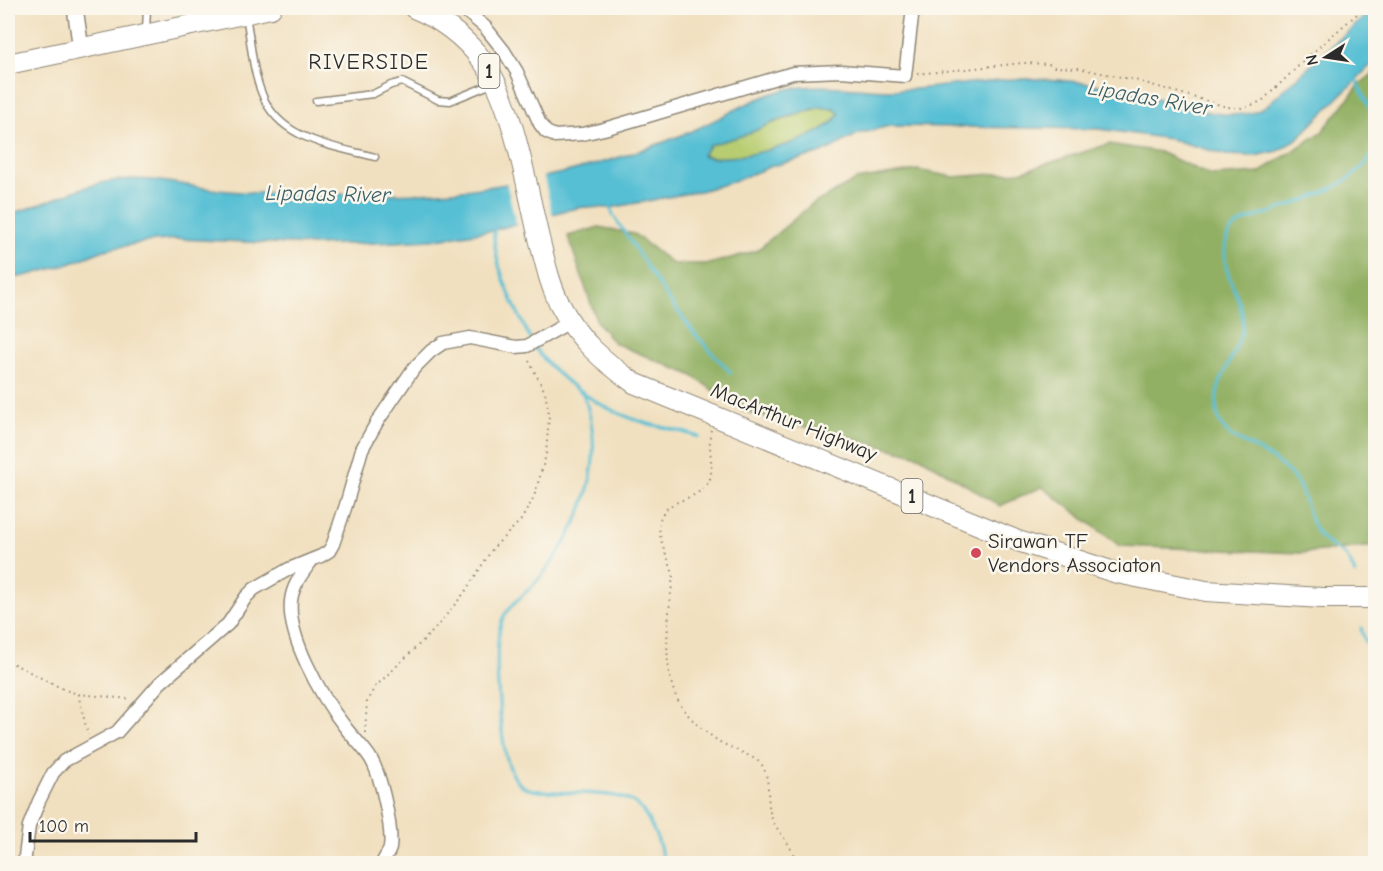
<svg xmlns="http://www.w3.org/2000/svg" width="1383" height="871" font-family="'Comic Neue',sans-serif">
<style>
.green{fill:#b8cd71;stroke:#727c4e;stroke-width:1.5}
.forest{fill:#92b063;stroke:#5e6e47;stroke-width:1.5}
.water{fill:#57bfd4;stroke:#417580;stroke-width:1.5;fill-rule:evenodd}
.pier{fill:#f1e0c0}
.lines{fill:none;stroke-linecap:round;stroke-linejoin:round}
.stream{stroke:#57bfd4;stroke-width:3}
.service-casing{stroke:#8e8676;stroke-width:9}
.minor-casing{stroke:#8e8676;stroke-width:15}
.tertiary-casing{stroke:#8e8676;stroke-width:18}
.trunk-casing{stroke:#8e8676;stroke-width:22}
.path{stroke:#8e8676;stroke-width:2;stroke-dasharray:1.5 4.5;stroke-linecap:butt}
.service{stroke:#fff;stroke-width:6}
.minor{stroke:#fff;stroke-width:12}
.tertiary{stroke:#fff;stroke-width:15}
.trunk{stroke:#fff;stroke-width:20}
.poi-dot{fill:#d1495b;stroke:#fbf7ec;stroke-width:2}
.labels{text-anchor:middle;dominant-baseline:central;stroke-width:5;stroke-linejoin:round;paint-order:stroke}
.shield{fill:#fbf7ec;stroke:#696865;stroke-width:1.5}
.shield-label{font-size:20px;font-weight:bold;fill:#2b2b2b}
.street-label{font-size:21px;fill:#2b2b2b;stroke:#fbf7ec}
.poi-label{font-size:21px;fill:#2b2b2b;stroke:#fbf7ec;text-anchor:start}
.neighbourhood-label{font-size:22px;letter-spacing:1.5px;fill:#2b2b2b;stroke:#fbf7ec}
.water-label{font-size:22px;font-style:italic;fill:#3a5f66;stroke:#fbf7ec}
</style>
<rect width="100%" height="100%" fill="#fbf7ec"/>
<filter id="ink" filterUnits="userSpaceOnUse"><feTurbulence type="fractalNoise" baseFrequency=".0167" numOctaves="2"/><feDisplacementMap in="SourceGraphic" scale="12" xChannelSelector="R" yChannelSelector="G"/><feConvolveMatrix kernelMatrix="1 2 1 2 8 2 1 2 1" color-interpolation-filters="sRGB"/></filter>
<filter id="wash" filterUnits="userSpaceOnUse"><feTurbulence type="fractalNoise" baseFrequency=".008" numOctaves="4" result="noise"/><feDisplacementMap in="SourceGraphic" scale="24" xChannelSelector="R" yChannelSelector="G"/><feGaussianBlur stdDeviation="1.35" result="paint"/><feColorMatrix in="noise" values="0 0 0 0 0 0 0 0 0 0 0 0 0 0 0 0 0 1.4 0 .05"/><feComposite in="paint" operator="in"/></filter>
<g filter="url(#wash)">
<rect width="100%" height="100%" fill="#f1e0c0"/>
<!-- green -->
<path class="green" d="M820,107L834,109L839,113C830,139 726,166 702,155L709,145Z"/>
<!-- forest -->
<polygon class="forest" points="1375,72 1375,546 1301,553 1120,546 1042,487 1000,506 919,456 743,411 691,375 614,343 597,322 568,236 599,227 634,234 673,264 709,264 756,251 811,205 856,180 917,170 954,177 1020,172 1109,144 1160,152 1211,176 1259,173 1322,132 1360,84"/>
<!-- water -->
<path class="water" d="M1374,8H1375V61L1297,139L1278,151L1255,156L1226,155L1170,139L1099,129L889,126L858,134L822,153L772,166L729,183L700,191L610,208L584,207L563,211L494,230L431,240L375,243L313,245L178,239L145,242L104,250L69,264L29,275L8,279V214C45,206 80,184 119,180C156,176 192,188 228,191C267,195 306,194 345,194C394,194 445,194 494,186C560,176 624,159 687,133C720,120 752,97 788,89C822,82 856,90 891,90C932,90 973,81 1014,79C1055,77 1089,83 1129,91C1166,98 1234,130 1266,106ZM820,107L834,109L839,113C831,139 726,166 702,155L710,145L748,134L776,121Z"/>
<!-- pier -->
<polygon class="pier" points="543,174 553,217 517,228 506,181"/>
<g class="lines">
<!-- stream -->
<g class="stream">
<polyline points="1355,77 1373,115 1376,125"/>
<polyline points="610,205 613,215 667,297 695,334 731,373"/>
<path d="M494,227C492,264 514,305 530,338"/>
<path d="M534,347C561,384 605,412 649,424C666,428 682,431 699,437"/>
<path d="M582,391C610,459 583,527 538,580C528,592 512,602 504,616C491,639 500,724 505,751C507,761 512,777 520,784C529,792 543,791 555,792C577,794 612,792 631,801C642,806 648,819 653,829C659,841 662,850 663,864"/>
<path d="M1355,574C1345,544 1334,554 1319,535C1306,518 1307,494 1293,477C1286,468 1271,458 1261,452C1245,441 1227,440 1219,420C1207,387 1236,360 1242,330C1247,305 1227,283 1225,260C1225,250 1224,242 1229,233C1236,222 1256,217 1269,213C1303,201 1365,183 1376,145"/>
<polyline points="1361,628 1365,641 1376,657"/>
</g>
</g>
</g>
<g filter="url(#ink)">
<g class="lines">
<defs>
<g id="service">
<path d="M246,16C251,41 252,70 262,94C279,140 333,146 375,157"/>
<polyline points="146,31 147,8"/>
<polyline points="316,101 373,94 391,85 402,82 438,100 450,101 492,84"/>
</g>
<g id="minor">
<polyline points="462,8 485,27 504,51 517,72 540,124 546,132 555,136 582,134 604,129 793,73 841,71 905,76 913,8"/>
<path d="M312,560C304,571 295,582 292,595C283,632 323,699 345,727C353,738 364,747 371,759C381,776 393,829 390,848C389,853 384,858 382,864"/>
<polyline points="24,864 29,826 39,801 53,773 64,761 117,732 160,683 228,624 246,597 254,589 289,569 321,556 329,551 333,544 346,505 362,449 377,422 414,368 431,351 443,343 470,338 516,347 527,346 570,322"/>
</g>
<polyline id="tertiary" points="75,8 81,49"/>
<g id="trunk">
<path d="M414,8C441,19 464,37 482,60C513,100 527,189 539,238C545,262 550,287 562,308C579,341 605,362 634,383L1018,541L1117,573L1206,591L1322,598H1376"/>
<polyline points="8,64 271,8"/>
</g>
</defs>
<!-- service casing -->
<use href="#service" class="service-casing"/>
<!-- minor casing -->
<use href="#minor" class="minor-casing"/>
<!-- tertiary casing -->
<use href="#tertiary" class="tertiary-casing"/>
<!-- trunk casing -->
<use href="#trunk" class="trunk-casing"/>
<!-- path -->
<g class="path">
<polyline points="917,74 1023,63 1049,64 1054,67 1078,68 1135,80 1227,107 1244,108 1262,101 1312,53 1364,8"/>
<path d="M711,430C707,445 715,469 709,481C696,506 653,495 660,535C662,548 670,561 673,575C669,615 658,676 684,710C693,722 706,732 718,741C729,748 757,757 762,765C772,782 765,801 772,819C779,835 794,845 795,864"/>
<polyline points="8,661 65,690 78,694 130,699"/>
<polyline points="78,694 88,735"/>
<polyline points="365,733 367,701 375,687 435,629 465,592 493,548 521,520 534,497 546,455 549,415 545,392 527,357"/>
</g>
<!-- service -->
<use href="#service" class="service"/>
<!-- minor -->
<use href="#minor" class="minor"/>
<!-- tertiary -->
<use href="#tertiary" class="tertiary"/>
<!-- trunk -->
<use href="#trunk" class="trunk"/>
</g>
</g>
<!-- markers -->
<circle class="poi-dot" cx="976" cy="553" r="6"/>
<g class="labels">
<!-- shield labels -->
<g class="shield">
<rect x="478.5" y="54" width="21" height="34" rx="4.5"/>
<rect x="901.5" y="479" width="21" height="34" rx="4.5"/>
</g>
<g class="shield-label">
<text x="489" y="71">1</text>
<text x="912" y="496">1</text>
</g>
<!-- street labels -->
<g class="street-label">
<text transform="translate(794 422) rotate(22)">MacArthur Highway</text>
</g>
<!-- poi labels -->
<g class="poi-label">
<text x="988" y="541">Sirawan TF<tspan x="988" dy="24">Vendors Associaton</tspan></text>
</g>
<!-- neighbourhood labels -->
<g class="neighbourhood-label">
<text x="369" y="62">RIVERSIDE</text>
</g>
<!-- water labels -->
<g class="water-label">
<text transform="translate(1150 98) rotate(10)">Lipadas River</text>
<text transform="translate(328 194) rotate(1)">Lipadas River</text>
</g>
</g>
<!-- margin -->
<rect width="1383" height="871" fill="none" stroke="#fbf7ec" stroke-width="30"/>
<!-- north arrow -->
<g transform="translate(1326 57) rotate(258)" stroke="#fbf7ec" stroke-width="4.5" paint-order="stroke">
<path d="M0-4.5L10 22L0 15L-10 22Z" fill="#2b2b2b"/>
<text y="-9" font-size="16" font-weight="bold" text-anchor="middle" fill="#2b2b2b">N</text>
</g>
<!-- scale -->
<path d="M30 832v9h166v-9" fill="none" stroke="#2b2b2b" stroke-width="3"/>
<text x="39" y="832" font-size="18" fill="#2b2b2b" stroke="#fbf7ec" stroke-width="4.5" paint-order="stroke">100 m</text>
</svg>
